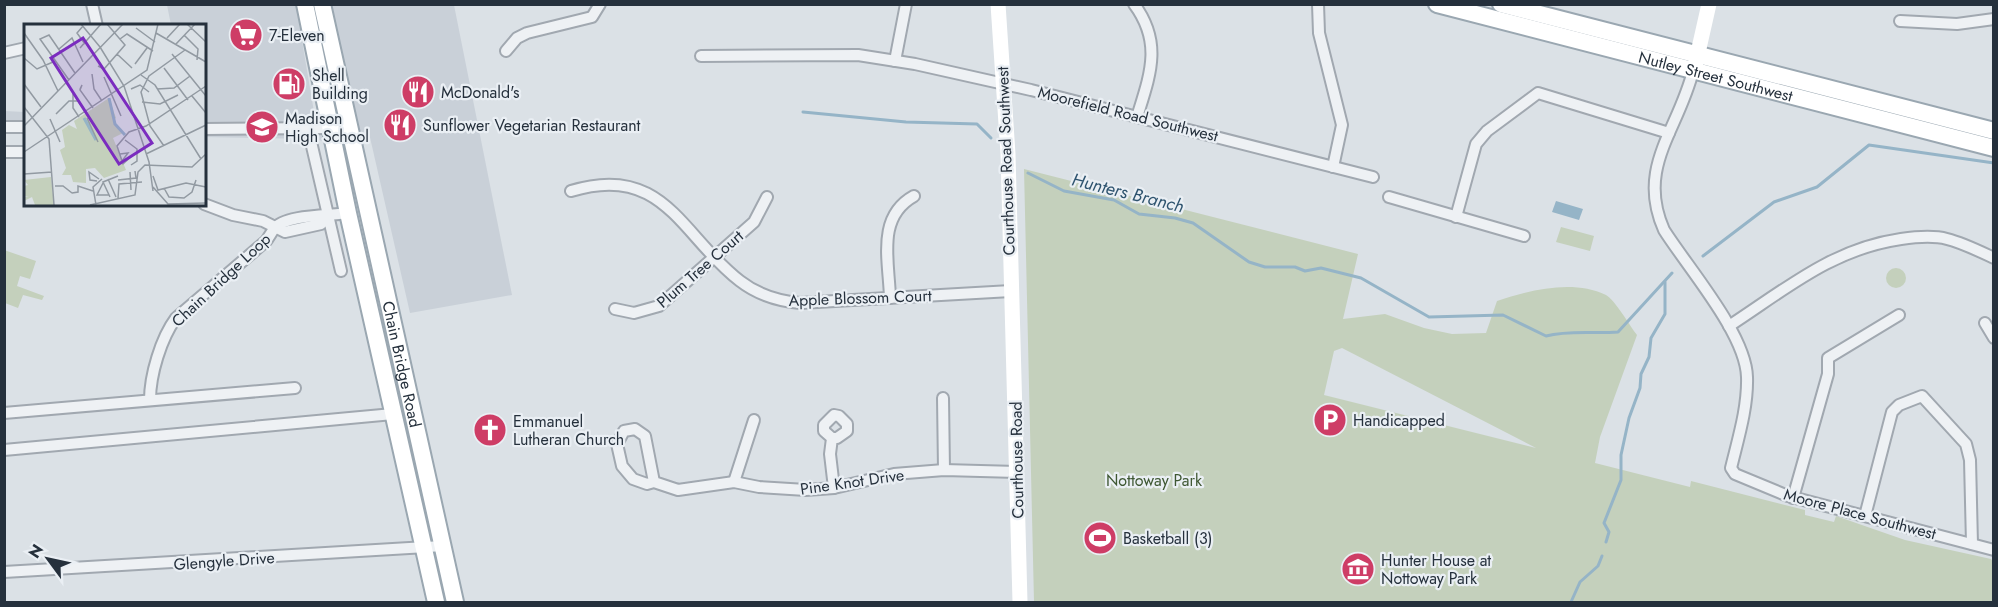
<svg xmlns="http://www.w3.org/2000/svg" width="1998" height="607" font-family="Jost,sans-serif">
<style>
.built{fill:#c9d0d8}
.green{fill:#c4d0bc;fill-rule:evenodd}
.water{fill:#95b4c7}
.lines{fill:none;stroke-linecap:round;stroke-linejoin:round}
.stream{stroke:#95b4c7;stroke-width:3}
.street-casing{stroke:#a1a8b0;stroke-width:14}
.primary-casing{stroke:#9aa7b1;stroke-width:20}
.street{stroke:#eef1f4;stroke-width:10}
.secondary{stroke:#fff;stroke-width:15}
.primary{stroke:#fff;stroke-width:16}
.labels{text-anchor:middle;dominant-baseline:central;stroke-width:4.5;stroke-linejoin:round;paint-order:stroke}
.poi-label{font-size:16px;fill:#25303c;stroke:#eaeff4;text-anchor:start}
.street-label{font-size:16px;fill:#25303c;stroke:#eaeff4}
.park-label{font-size:16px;fill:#3e5732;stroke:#eaeff4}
.water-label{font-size:18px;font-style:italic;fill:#2f546f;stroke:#eaeff4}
.inset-river{fill:none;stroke:#95b4c7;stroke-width:3}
.inset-road{fill:none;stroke:#929aa2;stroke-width:1.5}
.view{fill:#7b2cbf;fill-opacity:0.15;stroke:#7b2cbf;stroke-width:3}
.inset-edge{fill:none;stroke:#25303c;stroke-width:3}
</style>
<rect width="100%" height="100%" fill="#dbe1e6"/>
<!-- built -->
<g class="built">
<polygon points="167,5 296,5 314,112 309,116 318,117 324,142 317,139 204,137 204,26 171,25"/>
<polygon points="331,5 454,5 512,295 410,313 369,133 358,135"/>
<polygon points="4,111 25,112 25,134 5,134"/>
</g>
<!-- green -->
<g class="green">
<path d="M1024,169L1358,254L1343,319L1385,314L1424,328L1452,334L1486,333L1497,301C1530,290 1573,279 1606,295C1615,300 1630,326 1637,335L1600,437L1595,463L1690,487L1691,481L1805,510V515L1834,522L1836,516L1905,540L1991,559L1993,562V602H1034ZM1342,348L1536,448L1324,395L1334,351Z"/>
<polygon points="1561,227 1594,236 1590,251 1556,242"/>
<polygon points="4,250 36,261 30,279 20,276 17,286 44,296 42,300 23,295 18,308 5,303"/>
<circle cx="1896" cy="278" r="10"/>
</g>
<!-- water -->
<polygon class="water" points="1556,201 1583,209 1579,220 1552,212"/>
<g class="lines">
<!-- stream -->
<g class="stream">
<polyline points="803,112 906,122 977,124 991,138"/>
<path d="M1028,173L1064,191L1114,200L1139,214L1175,218L1193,223L1249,262L1265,267H1295L1305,271L1321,268L1361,278L1429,317L1503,315L1546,336C1569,330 1594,334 1618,332L1672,273"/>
<polyline points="1703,256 1774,202 1817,187 1869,145 1994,163"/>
<polyline points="1606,542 1609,532 1604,523 1621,480 1621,455 1629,418 1640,388 1641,374 1649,357 1651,338 1665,314 1665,282"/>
<polyline points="1571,602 1580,582 1598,566 1602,556"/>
</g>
<defs>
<g id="street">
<polyline points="92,4 97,26"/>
<path d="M1134,4C1163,43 1150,75 1137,117"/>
<polyline points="1318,4 1319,33 1342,125 1333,167"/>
<polyline points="1900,21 1957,24 1994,19"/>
<polyline points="506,51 517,38 527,33 592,17 600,4"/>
<polyline points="4,53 26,48"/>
<polyline points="701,56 858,55 915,64 1031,90 1373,177"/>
<polyline points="895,61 906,4"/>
<path d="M1693,71C1678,131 1636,167 1664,230C1688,268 1746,334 1747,377C1748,407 1738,439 1731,468L1735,474L1788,496L1994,550"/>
<polyline points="4,127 26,127"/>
<polyline points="204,129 335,128"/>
<polyline points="308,129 341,271"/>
<polyline points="4,152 26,152"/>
<path d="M571,191C664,162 682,237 740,281C758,295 778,301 800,303L1011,291"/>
<polyline points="1389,197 1524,236"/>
<polyline points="204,204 233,215 263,221 285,232 321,224 329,217"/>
<polyline points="1456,217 1476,144 1487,131 1538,93 1669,133"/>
<path d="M890,298C889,261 876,217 914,196"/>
<polyline points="615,309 634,313 659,306 754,222 767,197"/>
<polyline points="1985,323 1994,338"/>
<path d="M1729,326C1786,289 1832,249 1901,239C1915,237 1932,235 1947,239C1963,243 1979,251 1994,258"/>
<polyline points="943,398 944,470"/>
<path d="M150,400C150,375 161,338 176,318L266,241C269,237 271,233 274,229C285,214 331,216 348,213"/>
<polyline points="4,413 295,388"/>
<polyline points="832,438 837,438 847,431 847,424 839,416 834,415 824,425 824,431 832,438 830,454 834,488"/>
<polyline points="4,450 393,414"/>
<polyline points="654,482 645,436 635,429 624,431 617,444 622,466 633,479 647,484 654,482 678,490 734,482 759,487 806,490 834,488 894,474 944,470 1017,472"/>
<polyline points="734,482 754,420"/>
<polyline points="1793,498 1828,374 1828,358 1899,315"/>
<polyline points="1865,516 1892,412 1899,405 1922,396 1966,444 1970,460 1972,544"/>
<polyline points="4,572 443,546"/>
</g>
<g id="primary">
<polyline points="305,4 348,213 436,602"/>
<path id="s1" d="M322,4L455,602"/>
<path id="s2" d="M1437,4L1994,148"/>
<polyline points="1501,4 1994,131"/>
</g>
</defs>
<!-- street casing -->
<use href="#street" class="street-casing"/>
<!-- primary casing -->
<use href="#primary" class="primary-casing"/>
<!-- street -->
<use href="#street" class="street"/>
<!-- secondary -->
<g class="secondary">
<polyline points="998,4 1008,154 1020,602"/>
<polyline points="1695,66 1709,4"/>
</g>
<!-- primary -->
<use href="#primary" class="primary"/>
</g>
<!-- icons -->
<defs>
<symbol id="supermarket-disc" viewBox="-11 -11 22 22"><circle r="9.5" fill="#ce3d66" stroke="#eaeff4"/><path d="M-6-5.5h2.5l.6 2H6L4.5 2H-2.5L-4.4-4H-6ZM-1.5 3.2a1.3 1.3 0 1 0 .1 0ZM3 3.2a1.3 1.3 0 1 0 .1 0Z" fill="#fff"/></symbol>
<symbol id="fuel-disc" viewBox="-11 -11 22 22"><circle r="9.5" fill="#ce3d66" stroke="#eaeff4"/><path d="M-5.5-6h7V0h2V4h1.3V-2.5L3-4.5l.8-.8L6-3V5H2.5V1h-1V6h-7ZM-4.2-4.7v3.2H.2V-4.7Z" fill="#fff"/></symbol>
<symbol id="restaurant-disc" viewBox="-11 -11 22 22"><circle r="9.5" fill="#ce3d66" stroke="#eaeff4"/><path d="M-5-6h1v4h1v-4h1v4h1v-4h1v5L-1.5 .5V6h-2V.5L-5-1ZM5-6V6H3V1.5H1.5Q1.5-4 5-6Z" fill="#fff"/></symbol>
<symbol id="school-disc" viewBox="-11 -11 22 22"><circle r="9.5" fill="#ce3d66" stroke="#eaeff4"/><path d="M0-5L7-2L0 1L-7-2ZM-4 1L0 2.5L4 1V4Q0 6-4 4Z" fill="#fff"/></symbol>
<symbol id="parking-disc" viewBox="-11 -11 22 22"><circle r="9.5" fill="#ce3d66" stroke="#eaeff4"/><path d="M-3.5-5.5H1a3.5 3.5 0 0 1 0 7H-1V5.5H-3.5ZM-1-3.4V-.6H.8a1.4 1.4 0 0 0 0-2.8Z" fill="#fff"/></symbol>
<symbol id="church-disc" viewBox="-11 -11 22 22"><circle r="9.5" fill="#ce3d66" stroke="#eaeff4"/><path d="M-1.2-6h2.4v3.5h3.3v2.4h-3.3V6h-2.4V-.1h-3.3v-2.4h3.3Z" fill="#fff"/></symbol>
<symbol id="stadium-disc" viewBox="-11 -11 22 22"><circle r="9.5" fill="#ce3d66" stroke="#eaeff4"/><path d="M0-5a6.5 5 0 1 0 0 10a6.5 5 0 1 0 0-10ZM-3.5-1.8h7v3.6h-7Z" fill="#fff"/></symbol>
<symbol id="museum-disc" viewBox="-11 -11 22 22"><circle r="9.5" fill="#ce3d66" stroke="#eaeff4"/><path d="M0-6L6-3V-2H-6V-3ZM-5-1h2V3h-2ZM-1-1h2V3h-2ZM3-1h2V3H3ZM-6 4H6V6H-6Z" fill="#fff"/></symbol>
</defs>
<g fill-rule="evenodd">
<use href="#supermarket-disc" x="227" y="16" width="38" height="38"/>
<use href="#fuel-disc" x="270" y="65" width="38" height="38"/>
<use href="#restaurant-disc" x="399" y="73" width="38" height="38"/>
<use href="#restaurant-disc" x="381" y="106" width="38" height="38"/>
<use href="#school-disc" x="243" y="108" width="38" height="38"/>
<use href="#parking-disc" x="1311" y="401" width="38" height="38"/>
<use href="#church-disc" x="471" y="411" width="38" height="38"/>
<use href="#stadium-disc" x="1081" y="519" width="38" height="38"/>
<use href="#museum-disc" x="1339" y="550" width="38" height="38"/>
</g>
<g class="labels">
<!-- poi labels -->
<g class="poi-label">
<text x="269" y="35">7-Eleven</text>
<text x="312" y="75">Shell<tspan x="312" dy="18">Building</tspan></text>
<text x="441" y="92">McDonald's</text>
<text x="285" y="118">Madison<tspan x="285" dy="18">High School</tspan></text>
<text x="423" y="125">Sunflower Vegetarian Restaurant</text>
<text x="1353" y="420">Handicapped</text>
<text x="513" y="421">Emmanuel<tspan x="513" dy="18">Lutheran Church</tspan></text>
<text x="1123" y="538">Basketball (3)</text>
<text x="1381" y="560">Hunter House at<tspan x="1381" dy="18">Nottoway Park</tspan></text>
</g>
<!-- street labels -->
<g class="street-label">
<text stroke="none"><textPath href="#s2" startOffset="288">Nutley Street Southwest</textPath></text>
<text transform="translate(1128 114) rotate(14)">Moorefield Road Southwest</text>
<text transform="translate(1006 161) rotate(-92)">Courthouse Road Southwest</text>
<text transform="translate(700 269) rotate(-41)">Plum Tree Court</text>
<text transform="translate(221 280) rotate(-43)">Chain Bridge Loop</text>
<text transform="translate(860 298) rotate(-2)">Apple Blossom Court</text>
<text stroke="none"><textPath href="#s1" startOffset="369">Chain Bridge Road</textPath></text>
<text transform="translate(1017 460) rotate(-91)">Courthouse Road</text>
<text transform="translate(852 482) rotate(-8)">Pine Knot Drive</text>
<text transform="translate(1860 514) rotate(15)">Moore Place Southwest</text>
<text transform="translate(224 561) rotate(-4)">Glengyle Drive</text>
</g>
<!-- park labels -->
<g class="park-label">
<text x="1154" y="480">Nottoway Park</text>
</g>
<!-- water labels -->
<g class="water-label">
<text transform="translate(1128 193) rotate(14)">Hunters Branch</text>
</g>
</g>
<!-- overview -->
<g transform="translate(24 24)">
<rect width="182" height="182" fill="#dbe1e6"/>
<path d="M85,74L92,94L89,96L99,109L89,114L102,146L80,154L71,144L62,145V159L49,158L47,151H38L42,144L36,126L41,123L38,106L45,101L53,105L50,97ZM27,153L30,181H11L8,173L0,177V173L5,172H0V162L4,161L0,156Z" fill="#c4d0bc"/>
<path class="inset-river" d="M85,74L91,100L101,111M60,94L72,116"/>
<path class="inset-road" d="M57,0L76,23M163,0L182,18M59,2L53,9L61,20M112,4L131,18M0,9L19,36L34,67M132,9L182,38M160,11L174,25L173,36M143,14L156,0M96,15L103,10L129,27M152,20L171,0M76,23L100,62L125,138L129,167M56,24L77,0M35,25L48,14L59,38M93,30L108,44M148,30L182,72M0,34L13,45L29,38M111,40L123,24M74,42L80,45L101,21L83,0M140,44L164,76M68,50L70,65L78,77M117,51L131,61L177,135M80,53L97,92M45,56L16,15L25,11L51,49M0,60L17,83M56,65L58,61L56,66L69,84M107,65L116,61L125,68M133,65L150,64L166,52M49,70V84L55,93M168,72L182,89M118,78L136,80L154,71M0,83L25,115L30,181M32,90L45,77H54L59,84M63,94L74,118M26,95L36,118M0,102L99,0M101,116L113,125V137L107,141M140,122L126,102L117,68L125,52L161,26M0,128L123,46L134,0M96,130L104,129L98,137M110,130L99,140L93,122L105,108L122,102L182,62M122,130L182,101M106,148L107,166M0,150L28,148M129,152L134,166L162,159L182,163M84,155L92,173M94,156L112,154L111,147M73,157L66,156L65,148L75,155M79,159L73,171H85M31,162H39L48,169M129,163L144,180L182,179M140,164L145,173L160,174L168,168L172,156M48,169L54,168V162L69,167M86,173L79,158L94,152M94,174L95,160L118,158M66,181L111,171L114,148L121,141L168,143L182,130M72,181L69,163L78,155"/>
<path class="view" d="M59,14L128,119L95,140L27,34Z"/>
<rect width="182" height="182" class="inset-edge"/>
</g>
<!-- border -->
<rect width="1998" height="607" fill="none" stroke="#25303c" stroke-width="12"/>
<!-- north arrow -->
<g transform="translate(48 559) rotate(303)" stroke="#eaeff4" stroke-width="4.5" paint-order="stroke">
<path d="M0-4.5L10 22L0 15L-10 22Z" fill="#25303c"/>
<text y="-9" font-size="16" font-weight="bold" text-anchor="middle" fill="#25303c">N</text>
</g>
</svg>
